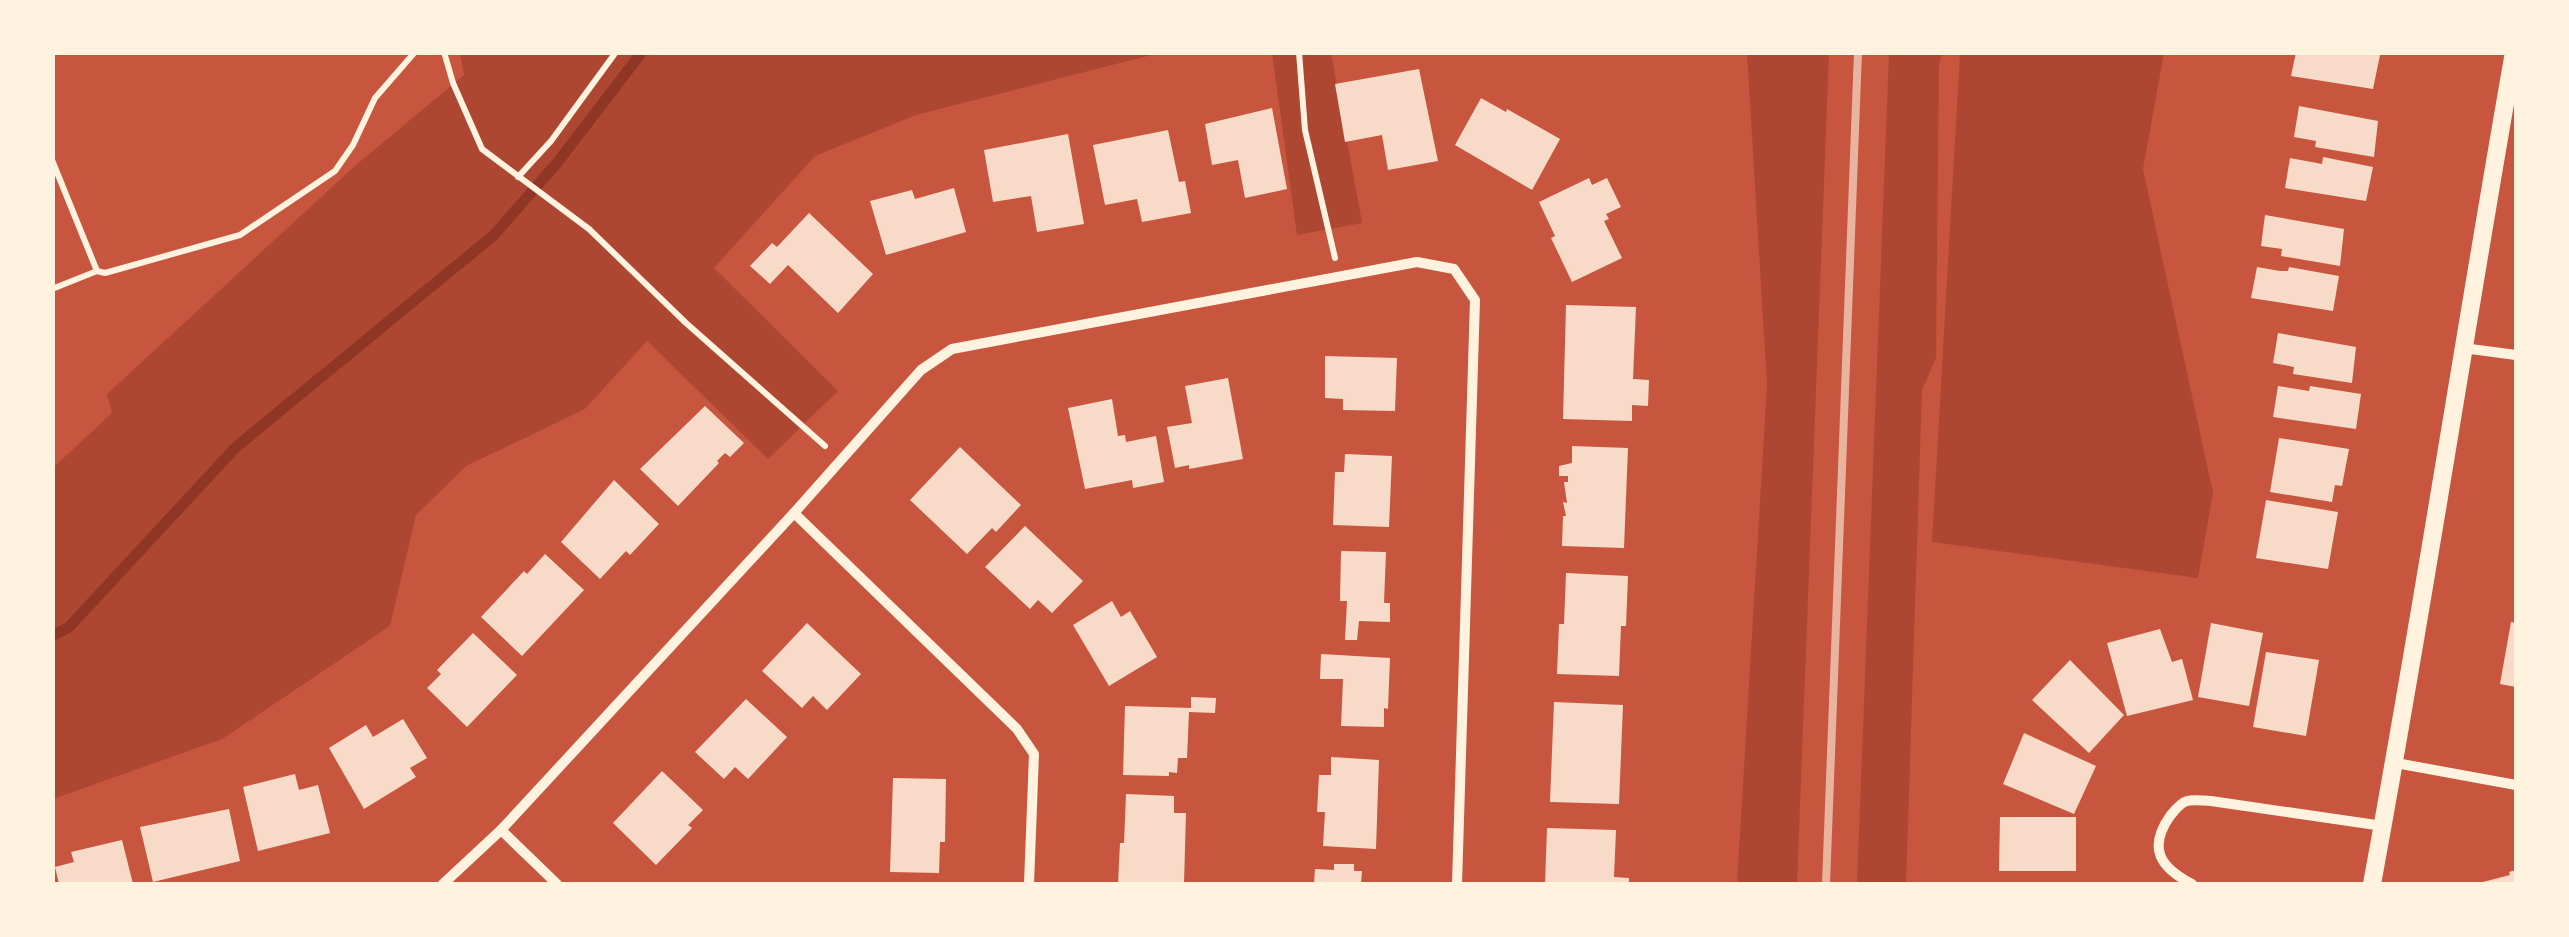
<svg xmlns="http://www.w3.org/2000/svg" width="2569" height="937" viewBox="0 0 2569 937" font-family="Helvetica,sans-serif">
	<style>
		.green { fill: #ae4732 }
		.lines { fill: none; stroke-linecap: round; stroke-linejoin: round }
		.stream { stroke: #8f3625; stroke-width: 11 }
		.building { fill: #f7dbc8 }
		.path { stroke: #fff3e0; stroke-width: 6 }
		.minor { stroke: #fff3e0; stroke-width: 10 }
		.tertiary { stroke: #fff3e0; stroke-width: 18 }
		.rail { stroke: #e9b49f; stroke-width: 8 }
	</style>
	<rect width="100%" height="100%" fill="#c8553d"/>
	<g class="green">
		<polygon points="460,53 1159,53 916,115 815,156 714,268 838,391 768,459 647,341 585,409 466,466 416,515 390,626 222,739 53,799 53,468 112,413 107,394 356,165 464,75"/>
		<polygon points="1272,53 1331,53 1362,223 1297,235"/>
		<polygon points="1747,53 1829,53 1797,884 1737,884 1767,385"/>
		<polygon points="1889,53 1943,53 1939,64 1936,358 1922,390 1906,884 1857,884"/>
		<polygon points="1960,53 2164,53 2143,169 2213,493 2198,578 1932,542"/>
	</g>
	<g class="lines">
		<polyline class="stream" points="52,636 69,627 236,447 494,235 557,163 642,52"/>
	</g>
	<g class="building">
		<polygon points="2296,52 2380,55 2373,89 2291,76"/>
		<polygon points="1419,69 1438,161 1388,170 1382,135 1345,142 1335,84"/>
		<polygon points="1481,98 1506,112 1507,109 1560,139 1532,190 1455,145"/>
		<polygon points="2299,106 2378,121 2374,157 2315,147 2316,141 2294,137"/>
		<polygon points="1272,108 1287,189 1245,198 1238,160 1212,165 1205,124"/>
		<polygon points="1168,130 1179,182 1185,181 1191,213 1142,222 1137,199 1105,205 1093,145"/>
		<polygon points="1068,134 1084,224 1037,232 1031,196 993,202 984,150"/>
		<polygon points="2323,157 2373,167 2366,201 2285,188 2290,158 2322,164"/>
		<polygon points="1589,178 1592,185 1607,178 1621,207 1606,214 1609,219 1604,221 1622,258 1572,282 1551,238 1555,236 1539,202"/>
		<polygon points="954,188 966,232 886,255 870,201 912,190 915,199"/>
		<polygon points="809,213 873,274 838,313 788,265 770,284 750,266 772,243 777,247"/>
		<polygon points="2265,215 2344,229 2340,266 2281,256 2282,249 2261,246"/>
		<polygon points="2257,267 2280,271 2288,271 2289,267 2339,276 2333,311 2251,298"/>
		<polygon points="1566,305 1636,307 1633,379 1649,380 1648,406 1632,405 1632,421 1563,419"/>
		<polygon points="2278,333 2356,347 2352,383 2293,374 2294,367 2273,363"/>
		<polygon points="1325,356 1397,358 1395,411 1343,410 1343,399 1325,398"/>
		<polygon points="1228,378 1243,459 1189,469 1189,465 1175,468 1167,427 1192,423 1185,386"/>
		<polygon points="2278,386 2309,391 2310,386 2361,394 2356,429 2273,417"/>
		<polygon points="1112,399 1118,436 1125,435 1126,442 1156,436 1164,482 1133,488 1132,480 1085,489 1068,408"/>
		<polygon points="705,406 744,443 730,457 725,453 717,461 719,463 678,506 640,469"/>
		<polygon points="2279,438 2349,449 2342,486 2335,485 2332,502 2270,492"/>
		<polygon points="1572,446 1628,448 1624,548 1562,546 1563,516 1566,516 1563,502 1567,503 1564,482 1568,482 1568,476 1559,476 1559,466 1572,463"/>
		<polygon points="960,447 1021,505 996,532 992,528 967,554 910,500"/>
		<polygon points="1345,454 1392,456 1389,527 1333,525 1335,472 1344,472"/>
		<polygon points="614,480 659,524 630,555 626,551 600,579 561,542"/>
		<polygon points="2266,500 2338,512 2328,569 2256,558"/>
		<polygon points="1025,526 1083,581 1052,613 1038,600 1030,609 985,567"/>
		<polygon points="1341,551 1386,552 1384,603 1390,603 1390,622 1359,621 1357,640 1345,640 1347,601 1340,601"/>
		<polygon points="545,554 584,590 522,656 481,617 524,571 527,574"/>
		<polygon points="1566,573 1628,576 1626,626 1621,626 1619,676 1557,674 1559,624 1564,624"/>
		<polygon points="1112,601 1121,617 1130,611 1157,657 1109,686 1073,625"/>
		<polygon points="2511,622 2516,623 2516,687 2500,684"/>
		<polygon points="807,623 861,674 827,710 813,696 802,708 762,671"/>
		<polygon points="2211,623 2263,633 2249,706 2198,697"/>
		<polygon points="2160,629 2172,662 2182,659 2193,700 2127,716 2107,643"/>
		<polygon points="473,633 517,675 467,727 427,688 441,674 437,670"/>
		<polygon points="2266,652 2319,660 2306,736 2253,727"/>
		<polygon points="1321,654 1390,658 1388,709 1384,708 1384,727 1341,726 1343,679 1320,679"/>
		<polygon points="2070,660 2124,715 2089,753 2032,700"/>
		<polygon points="1191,697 1216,698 1215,713 1189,712 1187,758 1178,758 1177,773 1169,772 1169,776 1123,775 1125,706 1191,708"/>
		<polygon points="746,699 787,737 748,779 735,767 724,779 695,752"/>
		<polygon points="1554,702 1623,705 1619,804 1550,802"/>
		<polygon points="403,719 427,758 410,768 416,777 364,809 329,748 366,725 373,737"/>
		<polygon points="2024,733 2096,766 2074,814 2003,784"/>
		<polygon points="1331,757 1379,760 1376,849 1323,846 1325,812 1317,812 1319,775 1331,775"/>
		<polygon points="662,771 703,810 688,825 692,828 656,865 613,823"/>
		<polygon points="295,774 299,790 318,785 330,833 258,851 243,787"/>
		<polygon points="893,778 946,779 945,842 940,842 939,873 890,872"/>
		<polygon points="1126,794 1174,796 1174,813 1186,813 1184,884 1118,884 1120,843 1124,843"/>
		<polygon points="229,809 240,861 153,882 140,827"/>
		<polygon points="2000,817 2076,817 2076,871 1999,871"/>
		<polygon points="1547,828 1616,830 1614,877 1629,878 1629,884 1545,884"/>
		<polygon points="122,840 133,884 59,884 55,867 74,862 71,852"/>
		<polygon points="1334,864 1354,864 1354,871 1362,871 1361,884 1314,884 1315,869 1334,870"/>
		<polygon points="2516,870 2516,884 2475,884 2510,875 2509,872"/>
	</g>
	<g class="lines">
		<g class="path">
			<polyline points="444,52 453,83 482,149 589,229 686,323 825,446"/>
			<polyline points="1299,52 1305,130 1335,258"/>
			<polyline points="52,160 97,271 105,273 240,235 335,171 353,145 375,98 415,52"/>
			<polyline points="518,177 551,141 616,52"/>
			<polyline points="52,289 97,271"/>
		</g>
		<g class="minor">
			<polyline points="2463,348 2516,355"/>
			<polyline points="794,513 1017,729 1034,754 1029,884"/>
			<polyline points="2396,763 2516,785"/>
			<polyline points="501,830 557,884"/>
			<polyline points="443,884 501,830 794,513 921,370 952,349 1417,262 1454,269 1475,300 1457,884"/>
			<path d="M2192,884C2161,868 2147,849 2170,816C2174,811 2180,803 2187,801C2194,799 2204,801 2211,801L2383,826"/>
		</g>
		<path class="tertiary" d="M2372,884C2423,608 2465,330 2514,52"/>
		<polyline class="rail" points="1826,884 1858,52"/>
	</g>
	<rect width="2569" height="937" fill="none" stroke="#fff3e0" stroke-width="110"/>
</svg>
